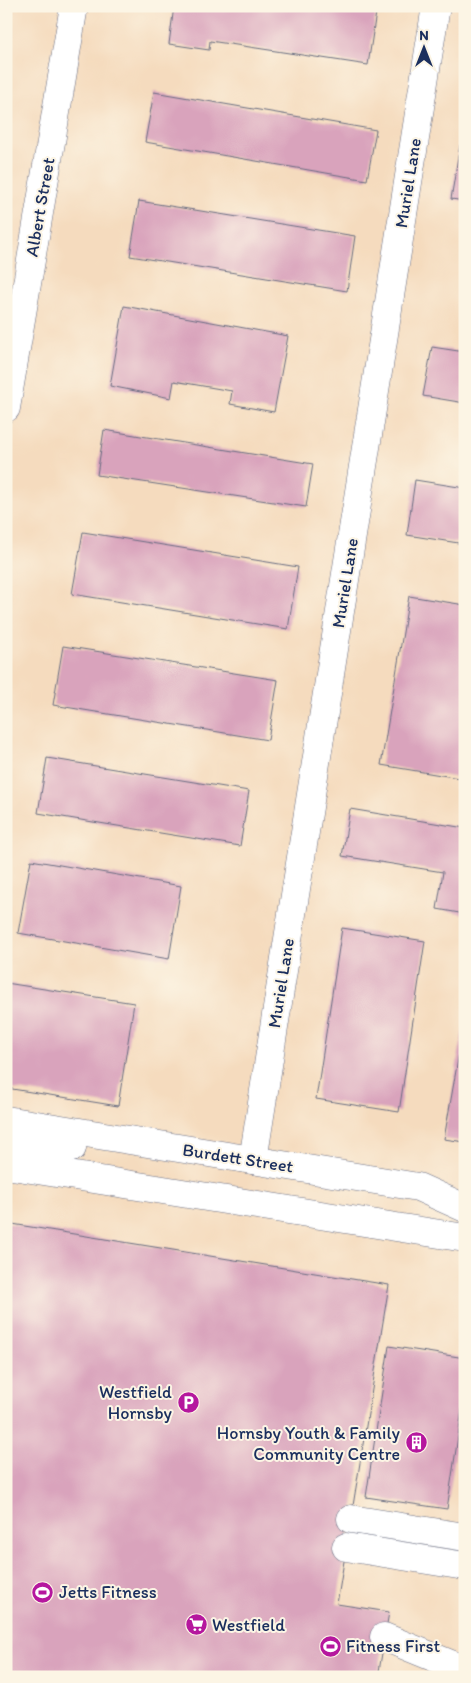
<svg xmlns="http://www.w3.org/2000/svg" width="471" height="1683" viewBox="0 0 471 1683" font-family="Itim,sans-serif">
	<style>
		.building { fill: #d9a3bc }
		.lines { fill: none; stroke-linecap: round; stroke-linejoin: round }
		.minor-casing { stroke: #676b80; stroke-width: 29 }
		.minor { stroke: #fff; stroke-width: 28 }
		.labels { text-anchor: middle; stroke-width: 4; stroke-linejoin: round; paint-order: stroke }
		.street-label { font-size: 18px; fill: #1b2f5e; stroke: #fcf5e5 }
		.poi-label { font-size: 18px; fill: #1b2f5e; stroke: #fcf5e5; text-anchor: start }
	</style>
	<rect width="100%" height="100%" fill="#fcf5e5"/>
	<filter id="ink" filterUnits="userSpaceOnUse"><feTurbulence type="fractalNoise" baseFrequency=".02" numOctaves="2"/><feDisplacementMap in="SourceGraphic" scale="10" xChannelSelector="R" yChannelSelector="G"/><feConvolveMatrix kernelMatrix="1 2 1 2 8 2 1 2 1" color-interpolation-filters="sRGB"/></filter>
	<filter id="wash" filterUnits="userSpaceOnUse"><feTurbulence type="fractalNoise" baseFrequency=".0096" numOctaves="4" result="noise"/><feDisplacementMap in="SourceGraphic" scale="20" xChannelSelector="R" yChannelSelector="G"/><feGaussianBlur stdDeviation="1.12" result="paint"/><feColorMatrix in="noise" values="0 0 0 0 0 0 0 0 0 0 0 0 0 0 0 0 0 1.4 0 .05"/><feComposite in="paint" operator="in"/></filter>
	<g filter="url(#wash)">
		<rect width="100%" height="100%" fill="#f5dbbe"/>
		<g id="blocks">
			<g class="building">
				<polygon points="174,6 377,6 368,65 210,41 209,50 169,44"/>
				<polygon points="154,92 376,130 367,180 145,142"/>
				<polygon points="460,145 465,146 465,201 451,199"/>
				<polygon points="139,201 355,236 347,291 130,256"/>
				<polygon points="124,306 288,336 274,412 230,404 232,391 174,381 171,398 110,386"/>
				<polygon points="432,347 465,352 465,403 423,396"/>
				<polygon points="104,430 313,464 306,507 97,475"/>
				<polygon points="415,480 465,488 465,544 407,535"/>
				<polygon points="83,532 298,567 288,629 72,594"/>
				<polygon points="409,596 465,605 465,779 381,765"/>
				<polygon points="63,646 278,680 268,740 53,705"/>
				<polygon points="47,758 249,791 240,846 38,813"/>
				<polygon points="350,809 465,828 465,914 437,909 443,872 342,856"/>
				<polygon points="31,860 181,886 169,959 18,933"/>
				<polygon points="342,928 425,941 399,1112 316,1099"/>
				<polygon points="6,983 134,1003 118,1106 6,1088"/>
				<polygon points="464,1025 465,1025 465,1142 444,1139"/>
				<polygon points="6,1223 389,1285 337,1604 389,1612 378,1677 6,1677"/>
				<polygon points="389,1346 465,1358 465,1390 447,1509 366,1497"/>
			</g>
		</g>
	</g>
	<g filter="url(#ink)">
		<use href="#blocks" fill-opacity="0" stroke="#676b80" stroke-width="1"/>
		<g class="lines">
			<defs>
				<g id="minor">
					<polyline points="6,408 74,6"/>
					<polyline points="6,1120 418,1187 465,1208"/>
					<polyline points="6,1148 42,1144 72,1148"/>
					<polyline points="253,1160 436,6"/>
					<polyline points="6,1165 465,1238"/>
					<polyline points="351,1519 465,1537"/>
					<polyline points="346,1547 465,1566"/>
					<polyline points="384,1637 465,1670"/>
				</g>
			</defs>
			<use href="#minor" class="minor-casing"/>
			<use href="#minor" class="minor"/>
		</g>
	</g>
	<defs>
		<symbol id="parking-disc" viewBox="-11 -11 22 22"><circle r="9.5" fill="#b5179e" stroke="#fcf5e5"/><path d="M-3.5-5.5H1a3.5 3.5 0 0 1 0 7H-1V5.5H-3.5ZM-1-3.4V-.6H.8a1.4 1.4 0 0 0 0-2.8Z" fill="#fff"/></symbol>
		<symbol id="building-disc" viewBox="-11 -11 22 22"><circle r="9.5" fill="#b5179e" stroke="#fcf5e5"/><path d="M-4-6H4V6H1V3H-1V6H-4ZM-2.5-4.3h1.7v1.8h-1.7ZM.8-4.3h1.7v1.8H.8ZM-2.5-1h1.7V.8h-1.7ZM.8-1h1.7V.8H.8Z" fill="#fff"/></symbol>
		<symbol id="stadium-disc" viewBox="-11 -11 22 22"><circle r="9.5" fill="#b5179e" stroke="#fcf5e5"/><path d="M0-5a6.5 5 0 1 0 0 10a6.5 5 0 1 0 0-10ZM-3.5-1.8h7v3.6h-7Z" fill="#fff"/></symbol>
		<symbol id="supermarket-disc" viewBox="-11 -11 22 22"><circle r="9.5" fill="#b5179e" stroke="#fcf5e5"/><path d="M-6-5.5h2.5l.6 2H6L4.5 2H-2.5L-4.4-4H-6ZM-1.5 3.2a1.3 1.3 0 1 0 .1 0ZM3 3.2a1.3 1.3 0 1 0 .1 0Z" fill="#fff"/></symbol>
	</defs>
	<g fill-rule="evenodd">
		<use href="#parking-disc" x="176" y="1390" width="25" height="25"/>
		<use href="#building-disc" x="404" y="1430" width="25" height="25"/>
		<use href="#stadium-disc" x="30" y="1580" width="25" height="25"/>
		<use href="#supermarket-disc" x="184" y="1612" width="25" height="25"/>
		<use href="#stadium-disc" x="318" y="1634" width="25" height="25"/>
	</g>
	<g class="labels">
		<g class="street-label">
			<text transform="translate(408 183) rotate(-81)" y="6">Muriel Lane</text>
			<text transform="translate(40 207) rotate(-80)" y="6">Albert Street</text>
			<text transform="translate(345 583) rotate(-81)" y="6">Muriel Lane</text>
			<text transform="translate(281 983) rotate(-81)" y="6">Muriel Lane</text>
			<text transform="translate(238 1158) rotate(9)" y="6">Burdett Street</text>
		</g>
		<g class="poi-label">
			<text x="172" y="1398" text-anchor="end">Westfield<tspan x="172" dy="21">Hornsby</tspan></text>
			<text x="400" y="1439" text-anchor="end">Hornsby Youth &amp; Family<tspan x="400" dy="21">Community Centre</tspan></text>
			<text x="59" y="1598">Jetts Fitness</text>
			<text x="212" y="1631">Westfield</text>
			<text x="346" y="1652">Fitness First</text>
		</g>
	</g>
	<rect width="471" height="1683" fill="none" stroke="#fcf5e5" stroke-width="25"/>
	<g transform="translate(424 48)" stroke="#fcf5e5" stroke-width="4" paint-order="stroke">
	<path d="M0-4L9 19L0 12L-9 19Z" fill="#1b2f5e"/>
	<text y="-8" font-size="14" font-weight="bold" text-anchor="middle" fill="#1b2f5e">N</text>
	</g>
</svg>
